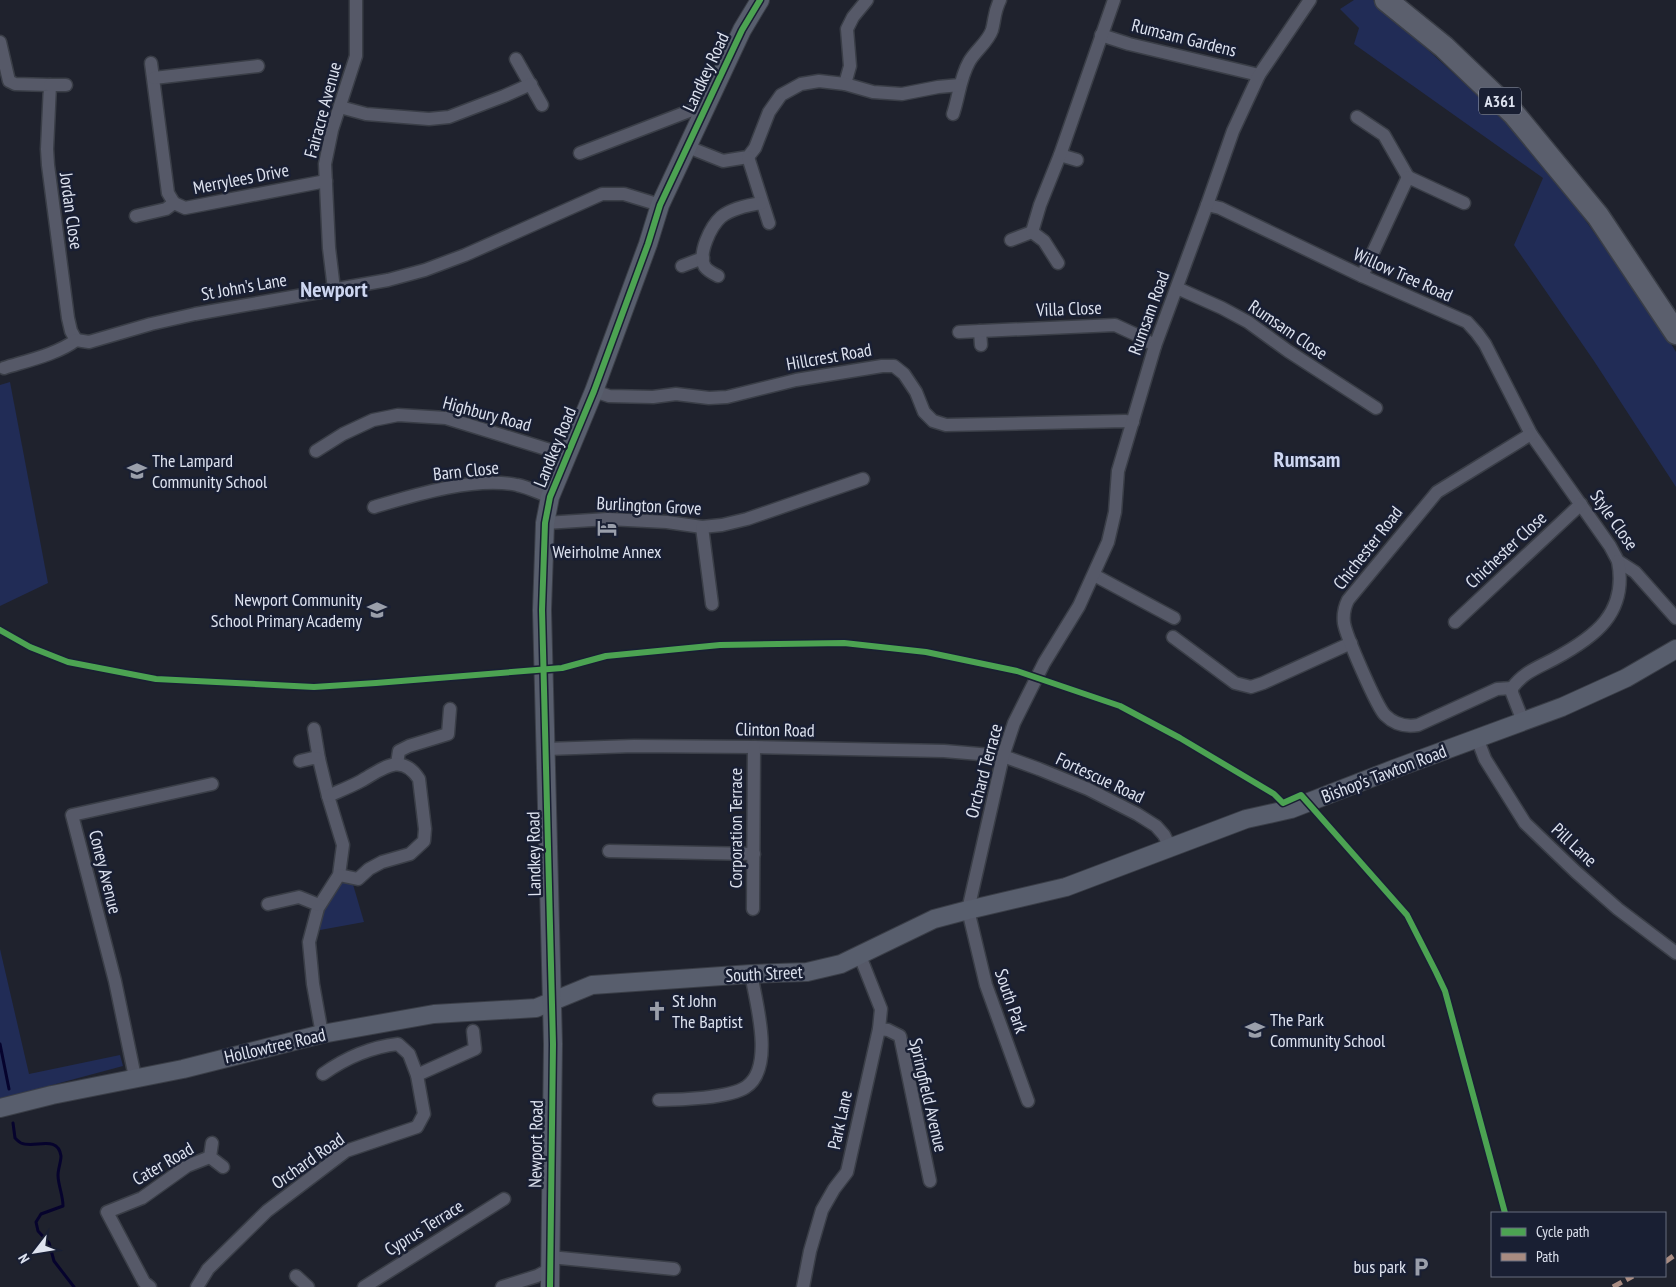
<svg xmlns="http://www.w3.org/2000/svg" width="1676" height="1287" viewBox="0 0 1676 1287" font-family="'PT Sans Narrow',sans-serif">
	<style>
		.green { fill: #212c56 }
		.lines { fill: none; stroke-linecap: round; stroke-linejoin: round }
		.stream { stroke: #06032d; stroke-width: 3 }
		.street-casing { stroke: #3a3e47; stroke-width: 15 }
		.secondary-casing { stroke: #3a3e47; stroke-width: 20 }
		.highway-casing { stroke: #3a3e47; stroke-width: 25 }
		.street { stroke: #565968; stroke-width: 12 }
		.secondary { stroke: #585e6d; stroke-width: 18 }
		.highway { stroke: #5b5f6d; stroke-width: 22 }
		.quiet { stroke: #a88b81; stroke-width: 5; stroke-dasharray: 10 5; stroke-linecap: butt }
		.cycleway-casing { stroke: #191f33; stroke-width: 9 }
		.cycleway { stroke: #4ca352; stroke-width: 6 }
		.labels { text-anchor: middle; stroke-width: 5; stroke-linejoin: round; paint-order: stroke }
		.shield { fill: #191f33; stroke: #a2a8b7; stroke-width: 1 }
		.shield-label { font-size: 16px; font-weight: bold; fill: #dde2ef }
		.street-label { font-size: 18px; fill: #dde2ef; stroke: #191f33 }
		.poi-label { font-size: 18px; fill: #dde2ef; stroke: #191f33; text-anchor: start }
		.district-label { font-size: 22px; font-weight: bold; fill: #cdd6f1; stroke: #191f33 }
	</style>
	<rect width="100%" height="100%" fill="#1f222d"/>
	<g class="green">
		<polygon points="1354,0 1373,0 1507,122 1567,194 1665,334 1676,352 1676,487 1594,361 1514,245 1543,178 1354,44 1359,28 1340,9"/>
		<polygon points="10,382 48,583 0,606 0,385"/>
		<polygon points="352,881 364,922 320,930 321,915 341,882"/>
		<polygon points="0,949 29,1074 120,1055 123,1066 0,1099"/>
	</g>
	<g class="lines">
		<g class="stream">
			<polyline points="0,1044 9,1089"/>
			<path d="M13,1123L15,1138C17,1140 19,1142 21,1143C34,1149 58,1134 61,1156C61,1162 58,1169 58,1175C58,1185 63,1195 63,1206L41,1214L36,1222L38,1231L49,1243L54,1261L74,1287"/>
		</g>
		<defs>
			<g id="street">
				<polyline points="1101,35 1129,44 1259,75"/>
				<polyline points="0,42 9,81 15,84 50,85 47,149 48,165 68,318 71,331 76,340"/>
				<polyline points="516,59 542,105"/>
				<polyline points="151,63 168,193 174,203"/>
				<polyline points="154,78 258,66"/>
				<polyline points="845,84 850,66 847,29 853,17 867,0"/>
				<polyline points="50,85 66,85"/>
				<polyline points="340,107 366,114 429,119 449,117 504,96 531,84"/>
				<path d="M953,114C959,96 960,78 969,62C975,51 988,42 992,30C995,19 994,12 1000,0"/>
				<polyline points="1357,117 1384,135 1408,177"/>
				<polyline points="688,147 723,161 748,157 755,148 769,112 781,95 801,84 819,81 845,84 873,92 902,94 938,87 960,85"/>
				<polyline points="580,153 692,110 704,113"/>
				<polyline points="1060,155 1077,160"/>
				<polyline points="748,157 769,223"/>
				<polyline points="1207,205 1220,208 1362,276 1467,322 1477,333 1485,344 1531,434 1610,546 1618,561 1635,572 1676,618"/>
				<polyline points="136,216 166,209 174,203 185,208 326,181"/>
				<polyline points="1011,240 1032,232"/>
				<polyline points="1058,263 1044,241 1032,232 1040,205 1060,155 1114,0"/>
				<polyline points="682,266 703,258"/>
				<path d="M718,276C714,274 708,271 705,267C697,254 711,226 721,217C732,208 748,205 762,203"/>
				<polyline points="1362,276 1408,177 1464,203"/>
				<polyline points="1177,288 1222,308 1248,322 1288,351 1376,408"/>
				<polyline points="334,289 329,248 325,164 332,130 356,56 356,0"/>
				<polyline points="980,331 981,345"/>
				<polyline points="959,332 1115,325 1141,337 1155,346"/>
				<path d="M4,368C26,361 58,354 76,340L89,342L151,324L195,314L388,280L425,270L465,255L602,194H624L660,205"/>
				<polyline points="594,391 609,396 653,397 676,394 709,398 727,397 796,380 882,366 894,366 904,374 916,392 924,412 933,421 946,425 1125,421 1133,422"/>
				<polyline points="316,451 343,434 373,420 398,415 446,418 566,455"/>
				<path d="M374,507C414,495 476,476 517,485C528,487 539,493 550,497"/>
				<polyline points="545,523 608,519 667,522 702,527 722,525 747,519 863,479"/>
				<polyline points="702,527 712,604"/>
				<polyline points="1094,575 1174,618"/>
				<polyline points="1455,622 1581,504"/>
				<polyline points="1173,637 1235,683 1251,687 1263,683 1351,643"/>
				<path d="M1512,688L1497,689L1418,725C1406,727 1394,724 1385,715C1377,707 1346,636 1344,623C1343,615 1344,608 1348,600L1437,492L1531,434"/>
				<path d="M1523,721L1512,693V688C1524,672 1537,668 1554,659C1595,637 1628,613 1618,561"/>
				<polyline points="314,729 319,759"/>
				<polyline points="1477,738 1485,759 1525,823 1576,872 1618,909 1676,953"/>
				<polyline points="546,749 634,746 754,747 944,751 1003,756 1039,769 1088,789 1137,814 1156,826 1164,835 1170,847"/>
				<polyline points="300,761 313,758 319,759 328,796 343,845 339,875 318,908 309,942 313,984 322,1034"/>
				<polyline points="397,764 399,751 409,746 448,734 450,709"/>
				<path d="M328,796C339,791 350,787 361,781C381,770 401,751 419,779L425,829L424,841L410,854L382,862L369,869L358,879L339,875"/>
				<polyline points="609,851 754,854"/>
				<polyline points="268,904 299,897 319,905"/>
				<polyline points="753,909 754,747"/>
				<polyline points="879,1029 888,1030 900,1036 930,1181"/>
				<polyline points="417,1075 475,1049 473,1031"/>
				<polyline points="135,1077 115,981 72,815 212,784"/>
				<path d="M659,1100C680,1100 730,1098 746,1087C775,1068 756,1002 751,974"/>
				<polyline points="1028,1101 986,985 968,910 1003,756 1014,723 1044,663 1079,606 1108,542 1115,512 1118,471 1155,346 1207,205 1233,131 1259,75 1310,0"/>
				<polyline points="212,1143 210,1157 223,1167"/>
				<polyline points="550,1257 674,1269"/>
				<polyline points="296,1276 308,1287"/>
				<polyline points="150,1287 144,1282 107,1212 142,1198 187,1166 210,1157"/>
				<path d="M197,1287L208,1269L267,1211L346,1151L417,1127L424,1114L417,1075L409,1054L398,1044C371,1047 344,1059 323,1074"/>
				<polyline points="364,1287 504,1199"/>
				<polyline points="502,1287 537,1276 550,1269"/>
				<polyline points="803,1287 810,1251 822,1210 834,1189 847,1172 879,1029 881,1009 860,956"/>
			</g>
			<g id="secondary">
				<polyline points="0,1108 52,1095 183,1069 322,1034 434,1014 536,1008 592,985 751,974 807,972 841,964 934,919 968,910 1066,887 1246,819 1291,809 1394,769 1562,707 1626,678 1676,649"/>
				<polyline points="550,1287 553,1044 542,610 545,523 550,497 594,391 648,244 660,205 742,30 760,0"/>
			</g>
			<polyline id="highway" points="1386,0 1444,47 1514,114 1598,216 1676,333"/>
		</defs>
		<use href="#street" class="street-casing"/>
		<use href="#secondary" class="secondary-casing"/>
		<use href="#highway" class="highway-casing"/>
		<use href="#street" class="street"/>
		<use href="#secondary" class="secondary"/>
		<use href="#highway" class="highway"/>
		<g class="quiet">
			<polyline points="1665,1262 1676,1254"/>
			<polyline points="1613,1287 1633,1276"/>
		</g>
		<defs>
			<g id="cycleway">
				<polyline points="0,630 30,647 68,662 156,679 314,687 376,683 562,668 606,656 720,645 844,643 926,652 1017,671 1120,706 1180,738 1274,794 1283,803 1301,795 1407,915 1436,972 1445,991 1505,1213"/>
				<polyline points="550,1287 553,1044 542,610 545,523 550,497 594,391 648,244 660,205 742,30 760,0"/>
			</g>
		</defs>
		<use href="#cycleway" class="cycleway-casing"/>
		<use href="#cycleway" class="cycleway"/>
	</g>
	<defs>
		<symbol id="school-bare" viewBox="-9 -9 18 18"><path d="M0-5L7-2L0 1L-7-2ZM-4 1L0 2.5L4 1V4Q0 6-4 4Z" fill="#9a9fab" stroke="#191f33" stroke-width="2.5" paint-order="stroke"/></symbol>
		<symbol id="hotel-bare" viewBox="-9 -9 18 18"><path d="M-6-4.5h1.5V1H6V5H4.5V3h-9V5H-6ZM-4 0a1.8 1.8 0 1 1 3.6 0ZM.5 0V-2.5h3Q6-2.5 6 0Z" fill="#9a9fab" stroke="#191f33" stroke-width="2.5" paint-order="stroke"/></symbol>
		<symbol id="church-bare" viewBox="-9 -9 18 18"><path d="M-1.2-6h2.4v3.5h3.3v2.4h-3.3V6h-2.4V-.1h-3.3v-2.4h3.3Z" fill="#9a9fab" stroke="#191f33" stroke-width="2.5" paint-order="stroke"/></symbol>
		<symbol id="parking-bare" viewBox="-9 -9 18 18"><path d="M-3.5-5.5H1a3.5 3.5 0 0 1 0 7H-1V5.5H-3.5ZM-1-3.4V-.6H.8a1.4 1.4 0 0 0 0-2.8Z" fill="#9a9fab" stroke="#191f33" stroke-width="2.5" paint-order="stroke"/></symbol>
	</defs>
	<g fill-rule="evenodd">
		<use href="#school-bare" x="123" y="457" width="28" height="28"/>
		<use href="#hotel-bare" x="593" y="514" width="28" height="28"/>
		<use href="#school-bare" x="363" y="596" width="28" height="28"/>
		<use href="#church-bare" x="643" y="997" width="28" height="28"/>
		<use href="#school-bare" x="1241" y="1016" width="28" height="28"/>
		<use href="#parking-bare" x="1407" y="1253" width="28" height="28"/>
	</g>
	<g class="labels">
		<rect class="shield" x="1479" y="87.5" width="42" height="27" rx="4"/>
		<g class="shield-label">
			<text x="1500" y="107">A361</text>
		</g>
		<g class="street-label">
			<text transform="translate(1184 38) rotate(14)" y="6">Rumsam Gardens</text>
			<text transform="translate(706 72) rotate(-65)" y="6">Landkey Road</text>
			<text transform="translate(323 110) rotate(-75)" y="6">Fairacre Avenue</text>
			<text transform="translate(241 179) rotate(-11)" y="6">Merrylees Drive</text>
			<text transform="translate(71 211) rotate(82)" y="6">Jordan Close</text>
			<text transform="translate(1403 275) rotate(24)" y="6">Willow Tree Road</text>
			<text transform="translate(244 287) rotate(-10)" y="6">St John's Lane</text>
			<text transform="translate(1069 309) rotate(-2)" y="6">Villa Close</text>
			<text transform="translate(1149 313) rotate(-70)" y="6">Rumsam Road</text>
			<text transform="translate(1288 330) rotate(34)" y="6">Rumsam Close</text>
			<text transform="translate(829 357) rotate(-10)" y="6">Hillcrest Road</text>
			<text transform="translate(487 414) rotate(15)" y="6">Highbury Road</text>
			<text transform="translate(555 447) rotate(-68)" y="6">Landkey Road</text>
			<text transform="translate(466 471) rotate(-6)" y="6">Barn Close</text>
			<text transform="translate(649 506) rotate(3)" y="6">Burlington Grove</text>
			<text transform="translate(1614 520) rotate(55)" y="6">Style Close</text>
			<text transform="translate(1368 548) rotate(-52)" y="6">Chichester Road</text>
			<text transform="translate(1506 550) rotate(-43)" y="6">Chichester Close</text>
			<text transform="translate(775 730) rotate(1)" y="6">Clinton Road</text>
			<text transform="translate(984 771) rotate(-75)" y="6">Orchard Terrace</text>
			<text transform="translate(1384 774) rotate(-21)" y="6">Bishop's Tawton Road</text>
			<text transform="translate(1100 778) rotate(25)" y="6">Fortescue Road</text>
			<text transform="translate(736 828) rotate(-90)" y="6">Corporation Terrace</text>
			<text transform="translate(1574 845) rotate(43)" y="6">Pill Lane</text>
			<text transform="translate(534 854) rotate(-91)" y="6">Landkey Road</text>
			<text transform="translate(105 872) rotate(76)" y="6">Coney Avenue</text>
			<text transform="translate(764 974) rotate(-3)" y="6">South Street</text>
			<text transform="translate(1011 1001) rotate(71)" y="6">South Park</text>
			<text transform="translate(275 1046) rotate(-13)" y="6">Hollowtree Road</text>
			<text transform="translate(928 1095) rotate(77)" y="6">Springfield Avenue</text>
			<text transform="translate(840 1120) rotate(-78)" y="6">Park Lane</text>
			<text transform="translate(536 1144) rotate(-89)" y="6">Newport Road</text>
			<text transform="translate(308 1161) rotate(-35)" y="6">Orchard Road</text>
			<text transform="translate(163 1164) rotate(-30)" y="6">Cater Road</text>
			<text transform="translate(424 1228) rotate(-32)" y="6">Cyprus Terrace</text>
		</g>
		<g class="poi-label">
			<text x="152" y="467">The Lampard<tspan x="152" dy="21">Community School</tspan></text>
			<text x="607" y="558" text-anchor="middle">Weirholme Annex</text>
			<text x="362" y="606" text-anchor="end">Newport Community<tspan x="362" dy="21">School Primary Academy</tspan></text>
			<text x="672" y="1007">St John<tspan x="672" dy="21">The Baptist</tspan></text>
			<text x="1270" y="1026">The Park<tspan x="1270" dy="21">Community School</tspan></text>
			<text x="1406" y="1273" text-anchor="end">bus park</text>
		</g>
		<g class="district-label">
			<text x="334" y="297">Newport</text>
			<text x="1307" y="467">Rumsam</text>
		</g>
	</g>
	<rect x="1491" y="1212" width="175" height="65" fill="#191f33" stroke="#676d7e"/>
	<rect x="1501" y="1228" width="25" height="8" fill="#4ca352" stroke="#676d7e"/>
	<text x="1536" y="1237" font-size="15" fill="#dde2ef">Cycle path</text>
	<rect x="1501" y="1253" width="25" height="8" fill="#a88b81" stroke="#676d7e"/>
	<text x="1536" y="1262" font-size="15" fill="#dde2ef">Path</text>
	<g transform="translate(35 1252) rotate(239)" stroke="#191f33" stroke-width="4" paint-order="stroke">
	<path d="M0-4L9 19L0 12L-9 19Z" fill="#dde2ef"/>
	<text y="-8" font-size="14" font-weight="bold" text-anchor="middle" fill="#dde2ef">N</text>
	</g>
</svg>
